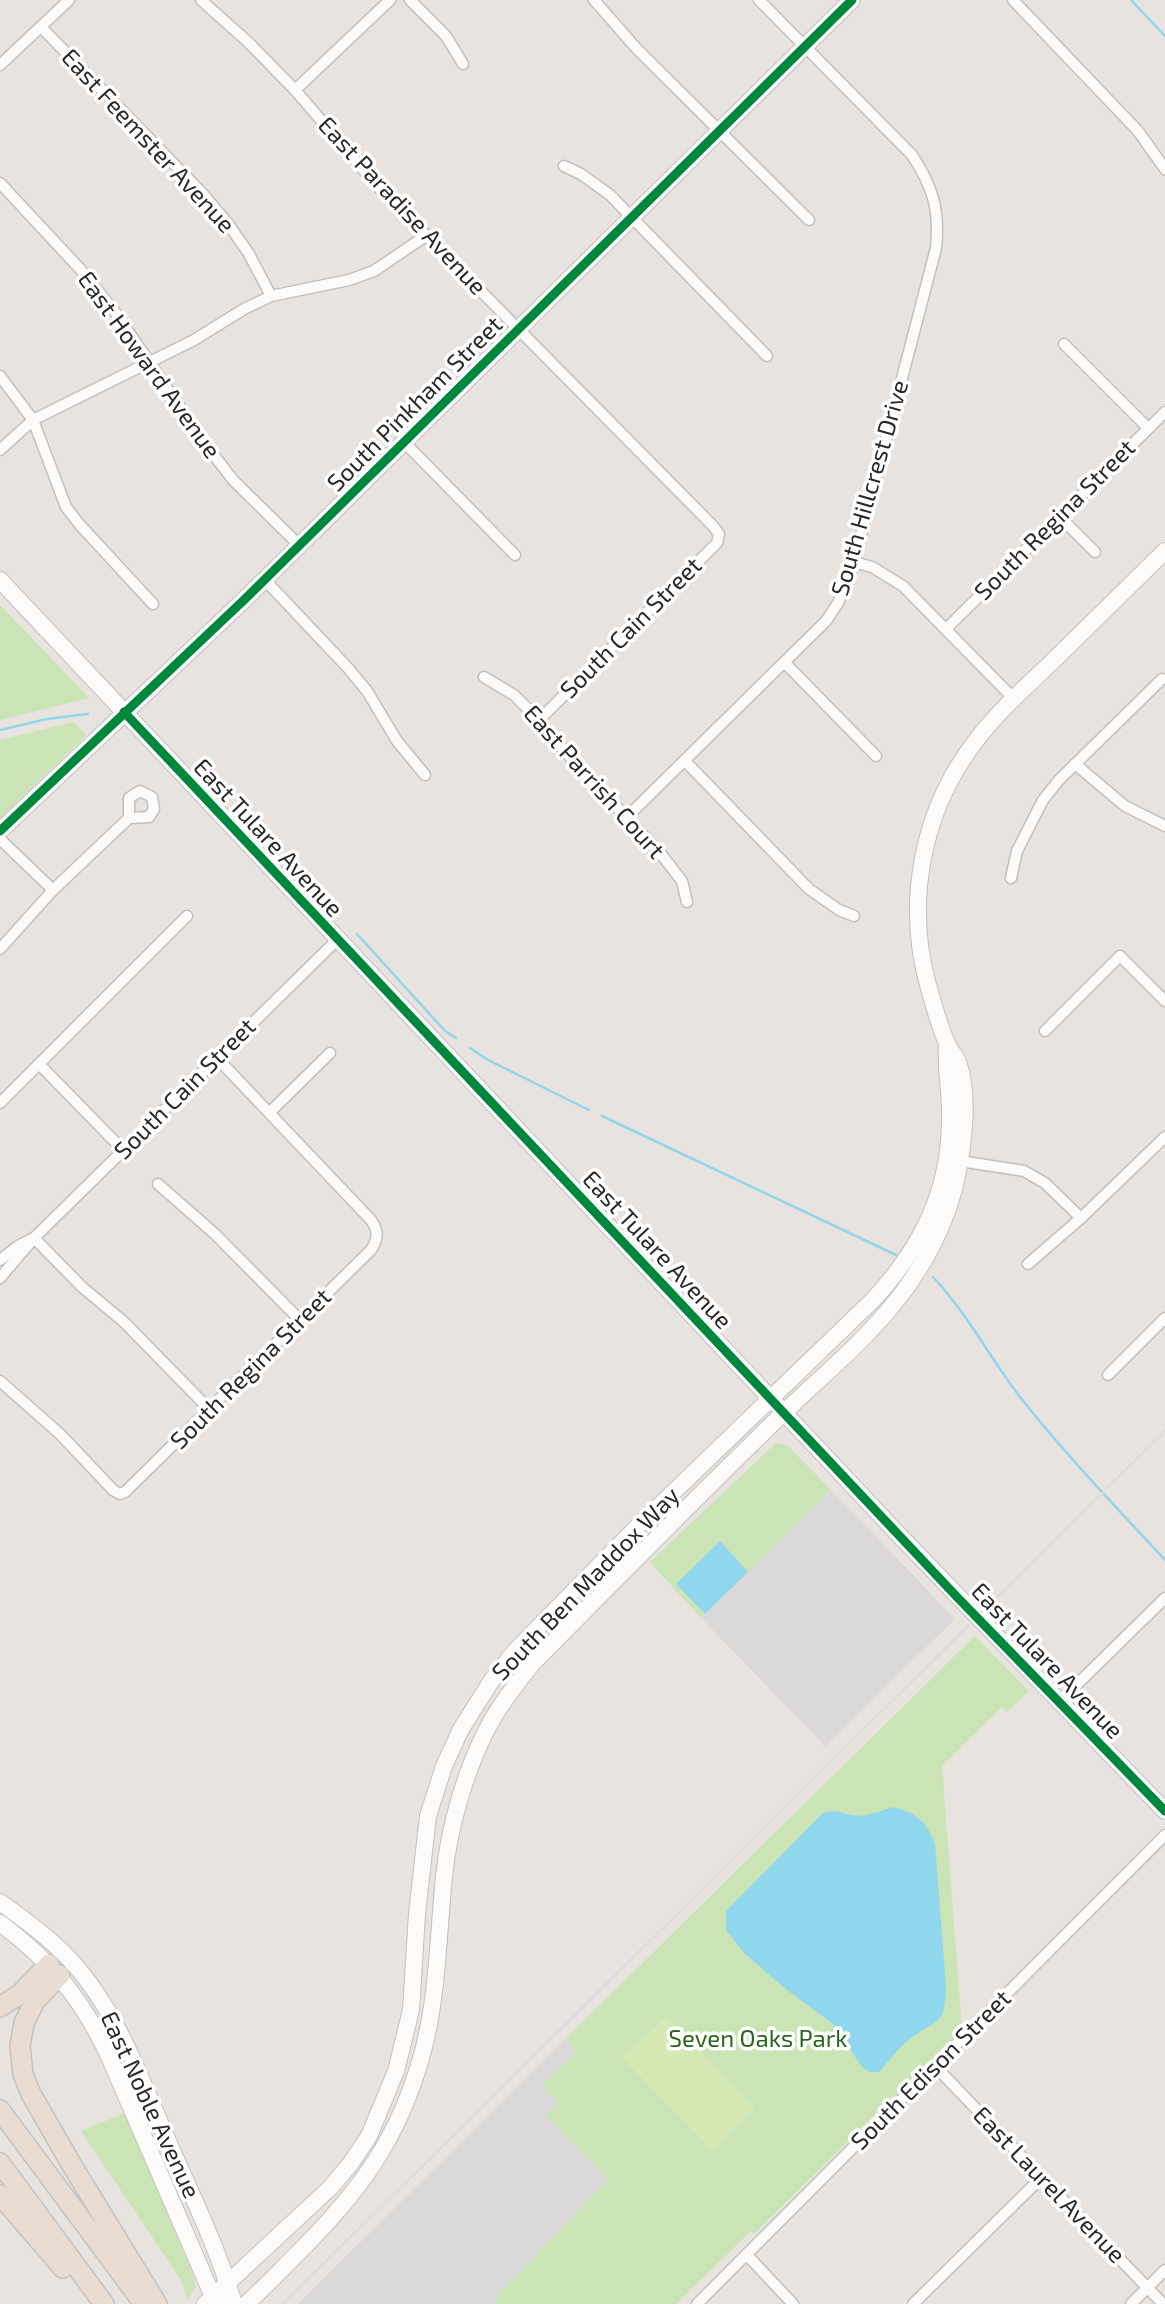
<svg xmlns="http://www.w3.org/2000/svg" width="1165" height="2304" viewBox="0 0 1165 2304" font-family="'Exo 2',sans-serif">
	<style>
		.industrial { fill: #dbd8da }
		.green { fill: #cae4b6 }
		.pitch { fill: #d6e8b3 }
		.water { fill: #90d6ec }
		.lines { fill: none; stroke-linecap: round; stroke-linejoin: round }
		.stream { stroke: #90d6ec; stroke-width: 2.5 }
		.street-casing { stroke: #c1c0c0; stroke-width: 13 }
		.secondary-casing { stroke: #c1c0c0; stroke-width: 18 }
		.highway-casing { stroke: #c4c2c0; stroke-width: 22 }
		.street { stroke: #fcfbfa; stroke-width: 10 }
		.secondary { stroke: #fcfbfa; stroke-width: 16 }
		.highway { stroke: #e9dcd2; stroke-width: 19 }
		.rail { stroke: #dddcde; stroke-width: 2.5 }
		.cycleway-casing { stroke: #fff; stroke-width: 13 }
		.cycleway { stroke: #00873e; stroke-width: 9 }
		.labels { text-anchor: middle; stroke-width: 7; stroke-linejoin: round; paint-order: stroke }
		.street-label { font-size: 24px; fill: #292929; stroke: #fff }
		.park-label { font-size: 24px; fill: #2a6818; stroke: #fff }
	</style>
	<rect width="100%" height="100%" fill="#e8e3de"/>
	<g class="industrial">
		<polygon points="831,1490 955,1619 825,1746 701,1618"/>
		<polygon points="565,2039 751,2230 676,2304 298,2304"/>
	</g>
	<g class="green">
		<polygon points="0,605 89,698 0,720"/>
		<polygon points="74,722 86,735 0,818 0,740"/>
		<polygon points="776,1443 787,1445 831,1490 748,1572 720,1541 677,1583 705,1614 701,1618 650,1562"/>
		<polygon points="975,1636 1029,1691 1007,1712 1002,1707 942,1766 962,2029 754,2234 751,2231 676,2304 498,2304 496,2297 608,2179 546,2116 558,2103 542,2085 577,2051 565,2039"/>
		<polygon points="125,2113 195,2280 196,2287 188,2299 181,2280 81,2131"/>
	</g>
	<polygon class="pitch" points="666,2016 755,2108 712,2151 622,2058"/>
	<g class="water">
		<polygon points="720,1541 748,1572 705,1614 676,1584"/>
		<path d="M893,1807C917,1814 926,1820 935,1844L946,1985C944,2024 943,2016 914,2036C900,2045 890,2060 879,2072H870L862,2067L833,2024L787,1990L744,1953L726,1930V1911L823,1813C838,1809 838,1813 852,1815C865,1818 880,1811 893,1807Z"/>
	</g>
	<g class="lines">
		<g class="stream">
			<polyline points="1131,0 1165,36"/>
			<polyline points="0,730 47,719 88,714"/>
			<polyline points="357,934 445,1031 456,1038"/>
			<polyline points="470,1048 488,1060 589,1110"/>
			<polyline points="602,1116 896,1255"/>
			<path d="M933,1277C967,1313 990,1358 1020,1397C1065,1454 1116,1507 1165,1560"/>
		</g>
		<defs>
			<g id="street">
				<polyline points="201,0 248,42 295,90 380,189 713,526 719,534 717,543 539,720"/>
				<polyline points="410,0 446,36 463,64"/>
				<polyline points="594,0 637,49 809,220"/>
				<polyline points="1013,0 1138,131 1165,169"/>
				<polyline points="41,27 203,194 229,225 249,254 271,296"/>
				<polyline points="0,65 69,0"/>
				<polyline points="295,90 390,0"/>
				<polyline points="564,166 581,174 610,195 767,356"/>
				<polyline points="0,183 80,269 115,312 203,441 233,480 299,545"/>
				<polyline points="1064,344 1148,428"/>
				<polyline points="0,376 33,420 66,507 80,525 153,604"/>
				<polyline points="404,442 515,555"/>
				<polyline points="0,450 33,420 194,340 244,309 271,296 349,280 374,271 427,235"/>
				<polyline points="1060,517 1095,552"/>
				<polyline points="854,562 872,567 903,586 1014,699"/>
				<polyline points="264,579 348,668 367,691 397,741 425,775"/>
				<polyline points="946,629 1165,412"/>
				<polyline points="785,663 876,756"/>
				<polyline points="484,677 514,695 539,720 571,758 661,854 682,881 687,902"/>
				<polyline points="685,761 809,889 839,910 854,916"/>
				<polyline points="1075,764 1125,806 1165,826"/>
				<polygon points="140,791 152,797 154,809 149,817 129,818 129,798"/>
				<path d="M627,817L826,621L838,603L854,562L936,248C940,210 933,187 912,155L759,0"/>
				<polyline points="0,839 53,890"/>
				<polyline points="1011,878 1017,851 1043,800 1059,780 1162,679"/>
				<polyline points="0,949 53,890 129,818"/>
				<polyline points="1045,1031 1120,956 1165,1001"/>
				<polyline points="39,1064 123,1150"/>
				<polyline points="0,1103 187,916"/>
				<polyline points="270,1112 330,1053"/>
				<polyline points="960,1161 1024,1171 1045,1183 1081,1218"/>
				<polyline points="158,1184 215,1234 300,1320"/>
				<polyline points="34,1238 82,1287 124,1322 210,1410"/>
				<polyline points="0,1260 18,1246 32,1239"/>
				<polyline points="1028,1264 1081,1218 1165,1137"/>
				<polyline points="0,1278 34,1238 337,940"/>
				<polyline points="1108,1375 1165,1318"/>
				<path d="M0,1381L60,1434L113,1490L120,1494L125,1492L371,1250C378,1239 379,1231 371,1220L217,1058"/>
				<polyline points="1059,1702 1165,1598"/>
				<polyline points="935,2066 1163,2304"/>
				<polyline points="747,2255 793,2304"/>
				<polyline points="697,2304 1165,1835"/>
				<polyline points="913,2304 1042,2177"/>
				<polyline points="1131,2304 1165,2270"/>
			</g>
			<g id="secondary">
				<polyline points="0,580 900,1536 1165,1811"/>
				<polyline points="0,831 245,599 852,0"/>
				<path d="M0,1902C29,1923 58,1944 80,1971C121,2021 142,2083 168,2141C191,2194 218,2248 234,2304"/>
				<path d="M0,1923C49,1960 80,1996 107,2052L204,2276L213,2297L221,2303"/>
				<path d="M205,2304L330,2188L351,2163L369,2136L396,2071L411,2010L417,1914L428,1816L444,1766L461,1729L492,1680L515,1651L633,1531L873,1300C922,1247 950,1191 950,1118C951,1093 945,1069 947,1043"/>
				<path d="M246,2304C262,2290 277,2274 292,2259C357,2195 399,2141 423,2051C438,1994 438,1935 444,1877C449,1826 467,1764 492,1720C503,1700 518,1682 532,1664C610,1585 688,1506 767,1429C835,1361 908,1312 944,1219C960,1180 973,1103 958,1062C956,1056 950,1051 948,1045C939,1027 934,1005 928,985C905,902 922,811 975,742C998,711 1028,685 1056,658C1093,622 1129,586 1165,551"/>
			</g>
			<g id="highway">
				<polyline points="60,1975 35,2001 24,2023 20,2046 23,2074 31,2094 73,2167 157,2304"/>
				<polyline points="0,2007 20,1994 49,1964"/>
				<polyline points="0,2110 141,2300"/>
				<polyline points="0,2163 104,2304"/>
				<polyline points="0,2195 63,2268"/>
			</g>
		</defs>
		<use href="#street" class="street-casing"/>
		<use href="#secondary" class="secondary-casing"/>
		<use href="#highway" class="highway-casing"/>
		<use href="#street" class="street"/>
		<use href="#secondary" class="secondary"/>
		<use href="#highway" class="highway"/>
		<polyline class="rail" points="283,2304 1165,1431"/>
		<defs>
			<g id="cycleway">
				<polyline points="124,712 957,1597 1165,1811"/>
				<polyline points="0,831 245,599 852,0"/>
			</g>
		</defs>
		<use href="#cycleway" class="cycleway-casing"/>
		<use href="#cycleway" class="cycleway"/>
	</g>
	<g class="labels">
		<g class="street-label">
			<text transform="translate(148 141) rotate(47)" y="8">East Feemster Avenue</text>
			<text transform="translate(402 206) rotate(47)" y="8">East Paradise Avenue</text>
			<text transform="translate(149 365) rotate(54)" y="8">East Howard Avenue</text>
			<text transform="translate(415 404) rotate(-45)" y="8">South Pinkham Street</text>
			<text transform="translate(870 488) rotate(-74)" y="8">South Hillcrest Drive</text>
			<text transform="translate(1055 520) rotate(-45)" y="8">South Regina Street</text>
			<text transform="translate(631 628) rotate(-45)" y="8">South Cain Street</text>
			<text transform="translate(594 782) rotate(48)" y="8">East Parrish Court</text>
			<text transform="translate(268 838) rotate(47)" y="8">East Tulare Avenue</text>
			<text transform="translate(185 1089) rotate(-45)" y="8">South Cain Street</text>
			<text transform="translate(657 1250) rotate(47)" y="8">East Tulare Avenue</text>
			<text transform="translate(251 1369) rotate(-45)" y="8">South Regina Street</text>
			<text transform="translate(586 1584) rotate(-46)" y="8">South Ben Maddox Way</text>
			<text transform="translate(1047 1661) rotate(46)" y="8">East Tulare Avenue</text>
			<text transform="translate(931 2070) rotate(-45)" y="8">South Edison Street</text>
			<text transform="translate(150 2105) rotate(65)" y="8">East Noble Avenue</text>
			<text transform="translate(1049 2185) rotate(46)" y="8">East Laurel Avenue</text>
		</g>
		<g class="park-label">
			<text x="758" y="2047">Seven Oaks Park</text>
		</g>
	</g>
</svg>
